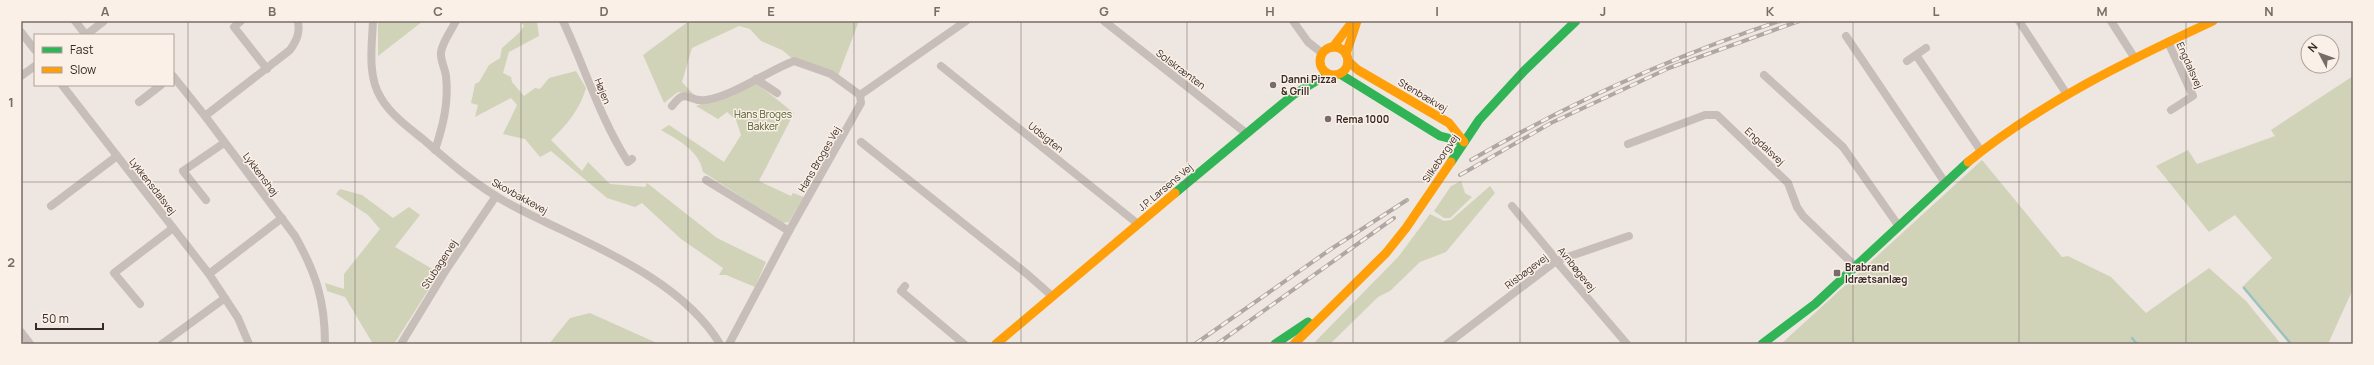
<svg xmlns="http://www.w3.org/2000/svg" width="2374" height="365" viewBox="0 0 2374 365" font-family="Manrope,sans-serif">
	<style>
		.green { fill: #d1d3b9 }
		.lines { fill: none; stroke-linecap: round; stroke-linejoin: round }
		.stream { stroke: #9bc2be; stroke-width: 2.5 }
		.street { stroke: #c7beb9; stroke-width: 8 }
		.fast { stroke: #30b455; stroke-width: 9 }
		.slow { stroke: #ff9f0a; stroke-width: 9 }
		.rail-casing { stroke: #aea7a4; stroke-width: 4 }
		.rail { stroke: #fbf0e7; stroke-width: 2.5; stroke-dasharray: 8; stroke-linecap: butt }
		.grid { fill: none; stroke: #786c68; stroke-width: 1; stroke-opacity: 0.55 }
		.poi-dot { fill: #786c68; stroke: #fbf0e7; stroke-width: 1.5 }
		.labels { text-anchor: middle; stroke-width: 3; stroke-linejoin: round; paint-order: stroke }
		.street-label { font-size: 10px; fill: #382b27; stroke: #fbf0e7 }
		.poi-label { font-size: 10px; font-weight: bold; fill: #382b27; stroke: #fbf0e7; text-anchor: start }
		.park-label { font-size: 10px; fill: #4c5929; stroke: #fbf0e7 }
		.neatline { fill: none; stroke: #786c68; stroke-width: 1.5 }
		.grid-label { font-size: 13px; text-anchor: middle; font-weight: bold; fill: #786c68 }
	</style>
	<rect width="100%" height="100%" fill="#eee6e0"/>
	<g class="green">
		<polygon points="378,21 423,21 378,56"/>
		<path d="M520,21L537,22L539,36L509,52L503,73L511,77L512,82L524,96L535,88L540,89L549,78L576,71L586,88C580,109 567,125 551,140L582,171L588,162L610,184L645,187L647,183L717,238L766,262L755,287L726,275H719L723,268L681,239L642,203L635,207L607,198L551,151L540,157L525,139L503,134L517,105L511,98L475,117L478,105L471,103L475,84L479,82L489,65L500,58L502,48L520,32L524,26Z"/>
		<polygon points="689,21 859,21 838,76 793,59 782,50 761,41 750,29 739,26 692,48 682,82 694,95 678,92 664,103 643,55"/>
		<polygon points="2353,76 2353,289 2328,344 2290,344 2242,287 2272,258 2235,215 2209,232 2156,166 2188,150 2197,164 2275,136 2271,130"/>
		<path d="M755,82L794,113L759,181L791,196L793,193L804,197L789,222L782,223L703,172C699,150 679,141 661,130L669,125L724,162L741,135L736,120L727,112L718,119L696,106Z"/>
		<polygon points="1982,160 2062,257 2068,256 2111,277 2146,313 2209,268 2246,301 2281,344 1781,344"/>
		<polygon points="1461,181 1465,193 1472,197 1450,218 1444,218 1434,211 1451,186"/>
		<polygon points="1490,186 1495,193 1446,252 1420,262 1390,291 1378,297 1330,344 1313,344 1399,256 1430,214 1444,221 1451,220"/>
		<polygon points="340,189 362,195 393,218 409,207 420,215 395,247 439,273 394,344 373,344 345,297 327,291 325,283 344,289 344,274 380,229 368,215 336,194"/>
		<polygon points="590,313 659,344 549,344 570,318"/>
	</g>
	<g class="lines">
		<g class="stream">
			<polyline points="2244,288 2291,344"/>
			<polyline points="2132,338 2137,344"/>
		</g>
		<g class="street">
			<polyline points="75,21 86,35"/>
			<polyline points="241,21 234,27 267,69"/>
			<path d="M298,21C300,33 297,40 290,50L205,116L295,236C316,273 325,301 325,344"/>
			<path d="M373,21C372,45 367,76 381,98C391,115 409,128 424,140C449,162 477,186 506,202C577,241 677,273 720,344"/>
			<path d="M563,21C585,68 600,118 628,162L632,159"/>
			<polyline points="1104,21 1246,133"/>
			<polyline points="1293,21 1308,42 1322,53"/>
			<polyline points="2019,21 2066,93"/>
			<polyline points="2111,21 2134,57"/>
			<polyline points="21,32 35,50"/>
			<polyline points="86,35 104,21"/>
			<polyline points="1846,36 1944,181"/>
			<polyline points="2168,42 2193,96 2171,110"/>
			<polyline points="1916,55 1981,151"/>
			<polyline points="1907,61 1926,48"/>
			<polyline points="941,66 1138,224"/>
			<polyline points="1764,75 1843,147 1898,225"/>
			<polyline points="21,76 35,66"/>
			<polyline points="173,76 205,116"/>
			<polyline points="756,79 777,93"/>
			<polyline points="62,85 209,274 238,318 249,344"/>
			<polyline points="860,95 966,21"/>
			<polyline points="139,102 161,85"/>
			<path d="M672,106C687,86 688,103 706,100C731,97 768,71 794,61L831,74L860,95L861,103L789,231L729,344"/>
			<polyline points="861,142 1027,274 1052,296"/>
			<polyline points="1628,144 1705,115 1717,115 1788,183 1797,207 1803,216 1855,266"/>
			<path d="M435,150C443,126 449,102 446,76C445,68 440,60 441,52C443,41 451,31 456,21"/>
			<polyline points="706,180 789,231"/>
			<polyline points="206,200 183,171 224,143"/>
			<polyline points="51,206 117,156"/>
			<polyline points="1512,206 1551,253 1556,261 1627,344"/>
			<polyline points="209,274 282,218"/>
			<polyline points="905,286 901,291 964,344"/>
			<polyline points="140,304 114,273 173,228"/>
			<polyline points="21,332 30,344"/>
			<polyline points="162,344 225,298"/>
			<polyline points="401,344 446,270 496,196"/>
			<polyline points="1447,344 1556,261 1629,236"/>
		</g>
		<g class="fast">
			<polyline points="1340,74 1440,136 1464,142"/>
			<polyline points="1451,162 1479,120 1524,71 1576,21"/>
			<polyline points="1175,193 1293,95 1328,74"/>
			<polyline points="1275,344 1308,322"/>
			<polyline points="1762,344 1815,304 1968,162"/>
		</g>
		<g class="slow">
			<circle cx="1334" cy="61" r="14"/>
			<polyline points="1333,47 1353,21"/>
			<polyline points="1346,54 1357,21"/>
			<polyline points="1348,61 1358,70 1449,123 1464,142"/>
			<path d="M1968,162C2042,102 2127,61 2213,21"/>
			<polyline points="996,344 1175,193"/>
			<polyline points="1294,344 1386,253 1406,228 1451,162"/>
		</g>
		<defs>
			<g id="rail">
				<path d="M1471,160C1570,103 1671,57 1780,21"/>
				<polyline points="1460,175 1551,123 1669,68 1799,21"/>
				<polyline points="1195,344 1331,249 1407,200"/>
				<polyline points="1217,344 1394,218"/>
			</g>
		</defs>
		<use href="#rail" class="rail-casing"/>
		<use href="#rail" class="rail"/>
	</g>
	<path class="grid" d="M188,21V344M355,21V344M521,21V344M688,21V344M854,21V344M1021,21V344M1187,21V344M1353,21V344M1520,21V344M1686,21V344M1853,21V344M2019,21V344M2186,21V344M21,182H2353"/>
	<g class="poi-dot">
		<circle cx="1273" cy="85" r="4"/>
		<circle cx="1328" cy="119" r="4"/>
		<rect x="1833" y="269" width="8" height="8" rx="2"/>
	</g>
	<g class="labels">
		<g class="street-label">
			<text transform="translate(2190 65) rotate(66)" y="4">Engdalsvej</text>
			<text transform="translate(1181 69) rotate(37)" y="4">Solskrænten</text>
			<text transform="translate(603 91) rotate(68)" y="4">Højen</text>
			<text transform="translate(1423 95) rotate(31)" y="4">Stenbækvej</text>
			<text transform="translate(1046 137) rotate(39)" y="4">Udsigten</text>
			<text transform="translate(1765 146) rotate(43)" y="4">Engdalsvej</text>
			<text transform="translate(1440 158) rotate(-56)" y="4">Silkeborgvej</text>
			<text transform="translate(819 159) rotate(-60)" y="4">Hans Broges Vej</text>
			<text transform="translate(261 174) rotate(53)" y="4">Lykkenshøj</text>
			<text transform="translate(153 186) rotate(52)" y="4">Lykkensdalsvej</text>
			<text transform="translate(1165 187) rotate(-40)" y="4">J.P. Larsens Vej</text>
			<text transform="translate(520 196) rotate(29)" y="4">Skovbakkevej</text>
			<text transform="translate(439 264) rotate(-57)" y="4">Stubagervej</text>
			<text transform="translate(1577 269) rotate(51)" y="4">Avnbøgevej</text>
			<text transform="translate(1526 271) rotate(-37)" y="4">Risbøgevej</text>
		</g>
		<g class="poi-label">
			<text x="1281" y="83">Danni Pizza<tspan x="1281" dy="12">&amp; Grill</tspan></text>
			<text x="1336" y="123">Rema 1000</text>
			<text x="1845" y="271">Brabrand<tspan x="1845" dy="12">Idrætsanlæg</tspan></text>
		</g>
		<g class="park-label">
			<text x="763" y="118">Hans Broges<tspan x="763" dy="12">Bakker</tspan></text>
		</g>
	</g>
	<rect width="2374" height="365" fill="none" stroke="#fbf0e7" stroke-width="44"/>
	<rect x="34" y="34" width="140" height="52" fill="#fbf0e7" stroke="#ada19a"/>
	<rect x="42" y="47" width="20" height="6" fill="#30b455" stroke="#ada19a"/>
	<text x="70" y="54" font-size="12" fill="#382b27">Fast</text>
	<rect x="42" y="67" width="20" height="6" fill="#ff9f0a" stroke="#ada19a"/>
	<text x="70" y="74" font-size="12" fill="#382b27">Slow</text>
	<g transform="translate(2320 54) rotate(311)"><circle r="19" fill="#fbf0e7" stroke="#ada19a"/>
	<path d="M0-3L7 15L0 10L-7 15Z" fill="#786c68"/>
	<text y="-6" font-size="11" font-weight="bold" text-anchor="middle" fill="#382b27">N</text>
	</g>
	<path d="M36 323v6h67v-6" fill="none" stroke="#382b27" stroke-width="2"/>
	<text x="42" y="323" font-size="12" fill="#382b27" stroke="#fbf0e7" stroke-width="3" paint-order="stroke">50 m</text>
	<rect x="22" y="22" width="2330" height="321" class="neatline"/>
	<g class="grid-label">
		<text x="105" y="16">A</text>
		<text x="272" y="16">B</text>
		<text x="438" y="16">C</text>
		<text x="604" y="16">D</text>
		<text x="771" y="16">E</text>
		<text x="937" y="16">F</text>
		<text x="1104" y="16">G</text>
		<text x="1270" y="16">H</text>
		<text x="1437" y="16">I</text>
		<text x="1603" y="16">J</text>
		<text x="1770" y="16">K</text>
		<text x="1936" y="16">L</text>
		<text x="2102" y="16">M</text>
		<text x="2269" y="16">N</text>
		<text x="11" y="107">1</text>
		<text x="11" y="267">2</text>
	</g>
</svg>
